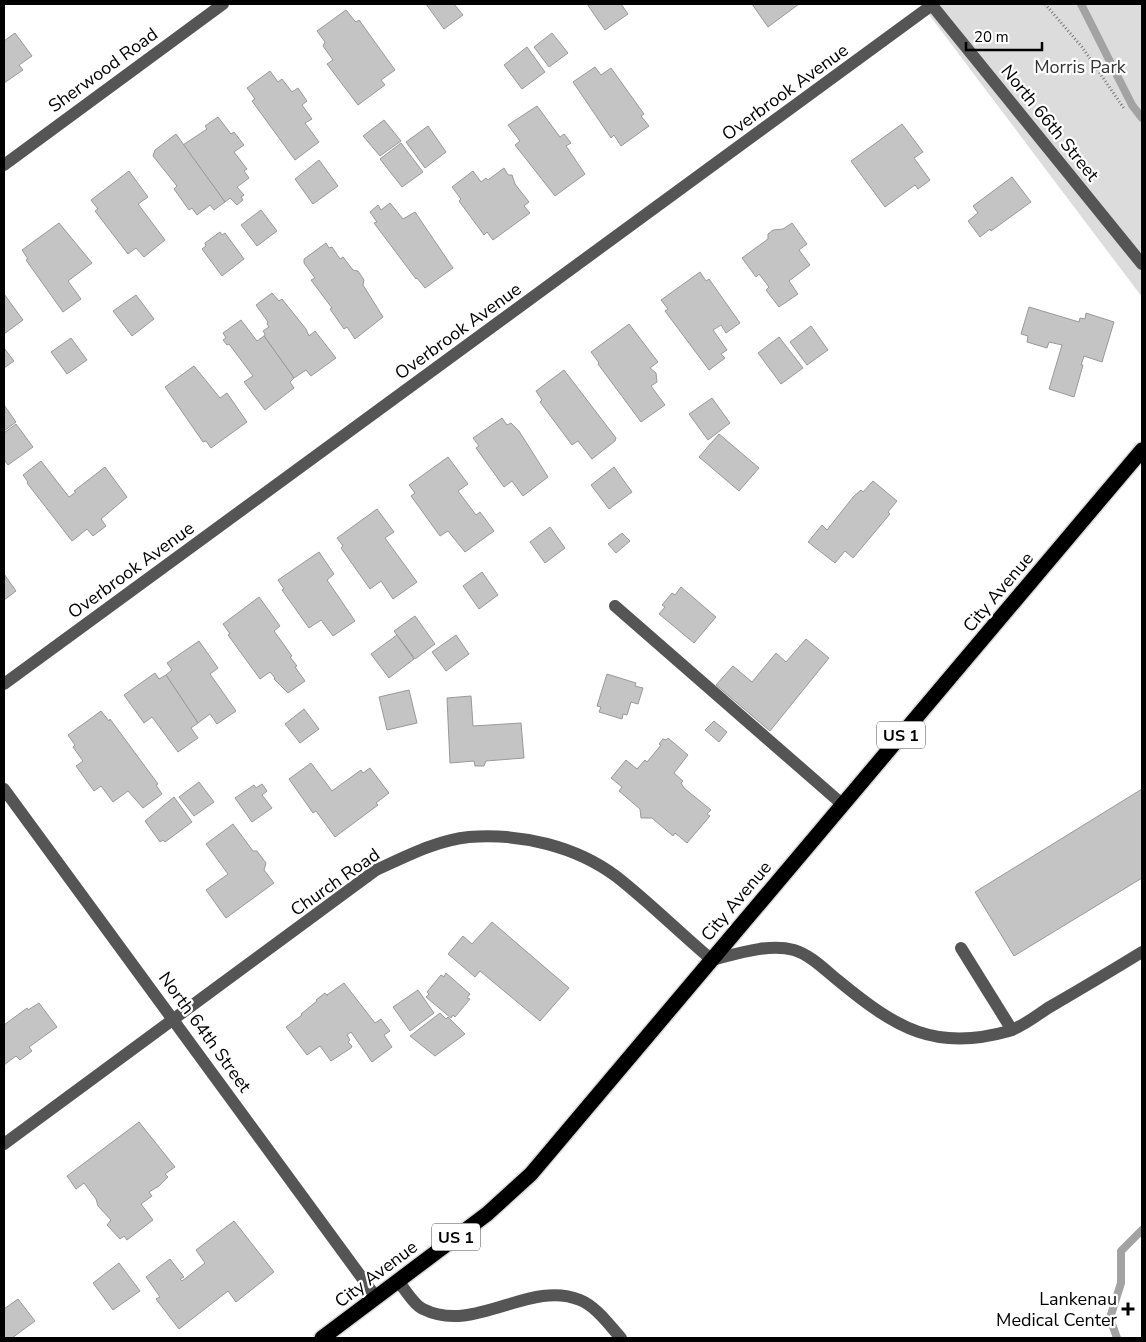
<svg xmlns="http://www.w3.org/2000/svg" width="1146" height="1342" viewBox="0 0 1146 1342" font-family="'Nunito Sans',sans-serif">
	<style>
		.green { fill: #dcdcdc }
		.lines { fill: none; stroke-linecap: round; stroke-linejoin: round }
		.stream { stroke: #a3a3a3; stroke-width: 8 }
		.building { fill: #c4c4c4; stroke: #999 }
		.highway-casing { stroke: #dbdbdb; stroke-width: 18 }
		.path { stroke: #777; stroke-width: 3; stroke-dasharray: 1 2.5; stroke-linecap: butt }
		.minor { stroke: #555; stroke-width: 12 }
		.highway { stroke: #000; stroke-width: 15 }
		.poi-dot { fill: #000; stroke: #fff; stroke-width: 2 }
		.labels { text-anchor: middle; stroke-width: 4.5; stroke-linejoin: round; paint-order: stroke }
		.shield { fill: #fff; stroke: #4c4c4c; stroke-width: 1 }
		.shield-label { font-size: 16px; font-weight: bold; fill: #000 }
		.park-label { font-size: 18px; fill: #333; stroke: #fff }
		.street-label { font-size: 18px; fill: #000; stroke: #fff }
		.poi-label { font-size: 18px; fill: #000; stroke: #fff; text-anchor: end }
	</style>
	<rect width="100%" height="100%" fill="#fff"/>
	<polygon class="green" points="921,4 1142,4 1142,297"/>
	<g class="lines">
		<g class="stream">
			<polyline points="1081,4 1132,105 1142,118"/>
			<polyline points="1117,1338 1110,1318 1121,1283 1121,1251 1142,1230"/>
		</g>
	</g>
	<g class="building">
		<polygon points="426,4 454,4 463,15 444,29"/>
		<polygon points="587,4 621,4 628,14 605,30"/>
		<polygon points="752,4 799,4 768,27"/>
		<polygon points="346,10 354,20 356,22 359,20 395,70 381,80 385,85 358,105 327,64 333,60 323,46 325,42 317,31"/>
		<polygon points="15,33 32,56 19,65 23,70 4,83 4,41"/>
		<polygon points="552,33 568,53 549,67 534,47"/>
		<polygon points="527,47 545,72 522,89 504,65"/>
		<polygon points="595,67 601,75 611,68 644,114 641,116 649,126 621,146 614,135 611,138 573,82"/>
		<polygon points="270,71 278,82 282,79 292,92 298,88 307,101 302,105 312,119 305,123 319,142 295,160 252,101 255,99 247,88"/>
		<polygon points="537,106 560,137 564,134 571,143 566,146 585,174 555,196 515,145 520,141 508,125"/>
		<polygon points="218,117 231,134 234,132 244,145 234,152 247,169 244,171 249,178 237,187 244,195 241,197 243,200 237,205 230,198 225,202 183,145 207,129 205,126"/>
		<polygon points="384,120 401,141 380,156 363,136"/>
		<polygon points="902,124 923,152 914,158 930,180 918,189 915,185 885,207 851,161"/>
		<polygon points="428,126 446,152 425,168 406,142"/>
		<polygon points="176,134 225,202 214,210 210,205 197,215 192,208 189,210 174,189 177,186 153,156 155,150"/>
		<polygon points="401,143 423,172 402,187 380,159"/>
		<polygon points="319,160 338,186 313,204 295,179"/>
		<polygon points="504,168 508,175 512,175 515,184 529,202 524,206 530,213 493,240 487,232 484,235 459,201 461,199 452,187 473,171 481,182 486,178 488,180"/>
		<polygon points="129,171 148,197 138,204 165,240 144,257 136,248 128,254 95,211 98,209 91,200"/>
		<polygon points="1012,177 1031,202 991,231 990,229 980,237 968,221 978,213 973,206"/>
		<polygon points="390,203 403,219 415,212 453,268 425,288 417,278 416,279 374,223 377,222 370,212 378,205 381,210"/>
		<polygon points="261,210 277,231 257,246 241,225"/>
		<polygon points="59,223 92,263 68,281 81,299 63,312 26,260 28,259 22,250"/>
		<polygon points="792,223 807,244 799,250 810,265 789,281 798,294 779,307 766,290 769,287 759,274 756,277 742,258 768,239 768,234 773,230 783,229"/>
		<polygon points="220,232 222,235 225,233 244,259 222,276 202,249 206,246 205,243"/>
		<polygon points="326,243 329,248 332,247 340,259 343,257 353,270 358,271 364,280 363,285 383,317 355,339 347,327 344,329 330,309 332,308 311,280 315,278 304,263 304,259"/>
		<polygon points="700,272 706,281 709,279 740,323 726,333 721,325 713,330 727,350 721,354 725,358 709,370 665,311 668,309 661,300"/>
		<polygon points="272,293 279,301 282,299 306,329 309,336 315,331 336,358 311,376 306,370 294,378 264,336 265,334 263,331 269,327 267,324 268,322 256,305"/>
		<polygon points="4,294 23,320 4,334"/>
		<polygon points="136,295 154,319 132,336 113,311"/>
		<polygon points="1029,307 1079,322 1080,318 1085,319 1086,313 1114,322 1102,362 1084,356 1081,365 1083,365 1074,397 1049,389 1062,345 1049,342 1047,348 1027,342 1028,336 1021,334"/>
		<polygon points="241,320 257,341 264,336 294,378 290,382 294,388 265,410 244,382 253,376 229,344 227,345 223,340 226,338 223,333"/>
		<polygon points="629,324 658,362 650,368 656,373 657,382 651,386 665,405 641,422 598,364 599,363 591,352"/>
		<polygon points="811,326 828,350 807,365 790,342"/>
		<polygon points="779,337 803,368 781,384 758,353"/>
		<polygon points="71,338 87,360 67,374 51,352"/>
		<polygon points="4,348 14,361 4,368"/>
		<polygon points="194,366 220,398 227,393 247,422 211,448 206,441 203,442 165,387"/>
		<polygon points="564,370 616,438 615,441 592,459 578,441 572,445 540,402 542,400 536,391"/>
		<polygon points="712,398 730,423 708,440 689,414"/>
		<polygon points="4,405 16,422 4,431"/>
		<polygon points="502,418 507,425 511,423 519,431 548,477 523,496 512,481 504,487 476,448 479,446 473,438"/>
		<polygon points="16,424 33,447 8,465 4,459 4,433"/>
		<polygon points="719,434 759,468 739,491 699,457"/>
		<polygon points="448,457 468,484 458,491 476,515 480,512 494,531 465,552 448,531 440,536 411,496 415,493 409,485"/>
		<polygon points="41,461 69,497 76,492 74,491 105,467 127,497 101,519 106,526 93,536 87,529 72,541 27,483 28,482 23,475"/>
		<polygon points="614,467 632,492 609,509 591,485"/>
		<polygon points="873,481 897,501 888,512 890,514 853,558 845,551 835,563 808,542 822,525 827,530 854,496 861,490 863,492"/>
		<polygon points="377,509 394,532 385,538 417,582 393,599 381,581 370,589 341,548 343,546 337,538"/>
		<polygon points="550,527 565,548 545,563 530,542"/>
		<polygon points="622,533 630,541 616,553 608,544"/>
		<polygon points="319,552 334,574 327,580 355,621 333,636 321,620 309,628 282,590 284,589 278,580"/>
		<polygon points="482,572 498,595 479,609 463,586"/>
		<polygon points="4,574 16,591 4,600"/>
		<polygon points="681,587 716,617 694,643 659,614 665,607 662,605 672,593 675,595"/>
		<polygon points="259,597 280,626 274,631 292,656 290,657 297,666 295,667 305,681 288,693 274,679 275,678 270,672 260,679 228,635 230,634 223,624"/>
		<polygon points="415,616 435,644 415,659 394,631"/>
		<polygon points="397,635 414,659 389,678 371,654"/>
		<polygon points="456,635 469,654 446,671 432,652"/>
		<polygon points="806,639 829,658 770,731 716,685 733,666 752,682 776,653 786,662"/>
		<polygon points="199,641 218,668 210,674 236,711 217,724 210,714 198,723 166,675 172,670 167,663"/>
		<polygon points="155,673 159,679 166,675 198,723 191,728 198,738 178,752 152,717 144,723 124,695"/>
		<polygon points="607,674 636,683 635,686 643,688 638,704 631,702 627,715 623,714 622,719 599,712 601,707 597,706"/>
		<polygon points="409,690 417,723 387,730 379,697"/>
		<polygon points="471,696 473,726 521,723 524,758 486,761 484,766 475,766 474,761 450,763 447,698"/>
		<polygon points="304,709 319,729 300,743 285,724"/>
		<polygon points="101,711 109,721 110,719 158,784 156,785 162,794 143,808 128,791 113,802 101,786 94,791 76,766 83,761 73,747 75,745 68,735"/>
		<polygon points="714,721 727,732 719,742 705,730"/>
		<polygon points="668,738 688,755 674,773 683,781 681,783 684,788 711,810 707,814 710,816 687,843 675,833 673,836 652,818 641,818 640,809 619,791 622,787 611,778 626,760 637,769 645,760 647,762 661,745 659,744 663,739 666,740"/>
		<polygon points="311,763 332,791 361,770 363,773 370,768 389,793 376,803 378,805 335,837 316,811 313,813 289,779"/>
		<polygon points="199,782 214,802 194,816 179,797"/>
		<polygon points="262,784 267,791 262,795 272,808 252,822 235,798 254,785 256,788"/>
		<polygon points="1142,789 1142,878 1014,956 975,892"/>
		<polygon points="174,797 192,822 165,842 163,840 160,842 145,821"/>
		<polygon points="233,824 253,851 257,851 266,863 264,870 274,883 226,918 206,890 228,874 206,844"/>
		<polygon points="492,922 569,988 540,1021 480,971 475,977 448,954 463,936 472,944"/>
		<polygon points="446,973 470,994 467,998 470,999 455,1017 453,1015 451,1018 426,997 429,994 427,992 441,975 444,977"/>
		<polygon points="344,983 375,1023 381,1019 390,1031 384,1035 392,1047 372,1062 351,1032 347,1035 350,1040 348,1042 352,1046 351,1048 331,1061 320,1046 307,1055 286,1027 302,1015 301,1014 317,1001 316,1000 325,993 328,996 327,995"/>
		<polygon points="418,990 434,1013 410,1031 393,1007"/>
		<polygon points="39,1003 57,1027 29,1047 32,1051 20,1060 16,1056 4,1065 4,1025 27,1008 28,1010"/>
		<polygon points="440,1013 446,1019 448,1017 465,1034 435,1056 410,1036"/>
		<polygon points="139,1122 175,1167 165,1174 168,1177 159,1186 149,1192 152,1196 141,1204 153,1220 127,1240 124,1236 120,1239 107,1225 111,1220 98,1206 96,1199 84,1183 76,1189 67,1176"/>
		<polygon points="234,1221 274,1272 236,1302 228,1291 179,1329 156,1299 160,1297 146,1277 170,1259 184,1277 180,1279 182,1281 205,1263 196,1250"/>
		<polygon points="119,1263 140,1291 113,1310 93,1283"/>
		<polygon points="18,1299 35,1321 12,1338 4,1338 4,1309"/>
	</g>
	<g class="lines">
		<defs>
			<polyline id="highway" points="322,1338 487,1214 531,1174 1142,450"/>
		</defs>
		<use href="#highway" class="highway-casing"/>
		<polyline class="path" points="1045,4 1082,47 1125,110"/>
		<g class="minor">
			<polyline points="931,4 1142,264"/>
			<polyline points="4,165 223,4"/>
			<polyline points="615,606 842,804"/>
			<polyline points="4,684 932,5"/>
			<polyline points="4,789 376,1297"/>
			<polyline points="961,948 1012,1030"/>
			<path d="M4,1144L376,870C405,857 437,840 469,837C520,833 576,846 617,877C650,903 680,933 712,960C736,954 768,943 794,950C811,955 826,971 840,982C896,1028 935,1052 1009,1031C1022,1027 1036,1016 1048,1008C1079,990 1111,971 1142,952"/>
			<path d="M398,1281C405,1289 414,1305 423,1309C475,1335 529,1279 580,1300C597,1307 609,1325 621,1338"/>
		</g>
		<use href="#highway" class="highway"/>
	</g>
	<path class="poi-dot" d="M1125.5 1301.5h5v5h5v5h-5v5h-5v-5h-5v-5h5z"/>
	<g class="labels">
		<g class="shield">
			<rect x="877" y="721.5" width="48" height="27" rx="4"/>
			<rect x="432" y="1223.5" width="48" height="27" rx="4"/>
		</g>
		<g class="shield-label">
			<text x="901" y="741">US 1</text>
			<text x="456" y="1243">US 1</text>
		</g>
		<g class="park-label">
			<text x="1080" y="73">Morris Park</text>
		</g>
		<g class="street-label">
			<text transform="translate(103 70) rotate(-36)" y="6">Sherwood Road</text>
			<text transform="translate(785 92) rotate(-36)" y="6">Overbrook Avenue</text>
			<text transform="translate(1050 123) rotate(51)" y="6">North 66th Street</text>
			<text transform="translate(458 331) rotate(-36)" y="6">Overbrook Avenue</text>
			<text transform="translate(131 570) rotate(-36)" y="6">Overbrook Avenue</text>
			<text transform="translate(998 592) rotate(-50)" y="6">City Avenue</text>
			<text transform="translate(335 882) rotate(-35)" y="6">Church Road</text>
			<text transform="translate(736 901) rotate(-50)" y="6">City Avenue</text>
			<text transform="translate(205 1032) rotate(54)" y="6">North 64th Street</text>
			<text transform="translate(376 1274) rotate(-37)" y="6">City Avenue</text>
		</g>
		<g class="poi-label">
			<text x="1117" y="1305">Lankenau<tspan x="1117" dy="21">Medical Center</tspan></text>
		</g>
	</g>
	<rect width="1146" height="1342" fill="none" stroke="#000000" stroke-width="10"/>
	<path d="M966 42v8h76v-8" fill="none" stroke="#000000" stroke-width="2.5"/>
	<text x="974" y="42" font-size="15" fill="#000000" stroke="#ffffff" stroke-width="4" paint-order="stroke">20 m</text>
</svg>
